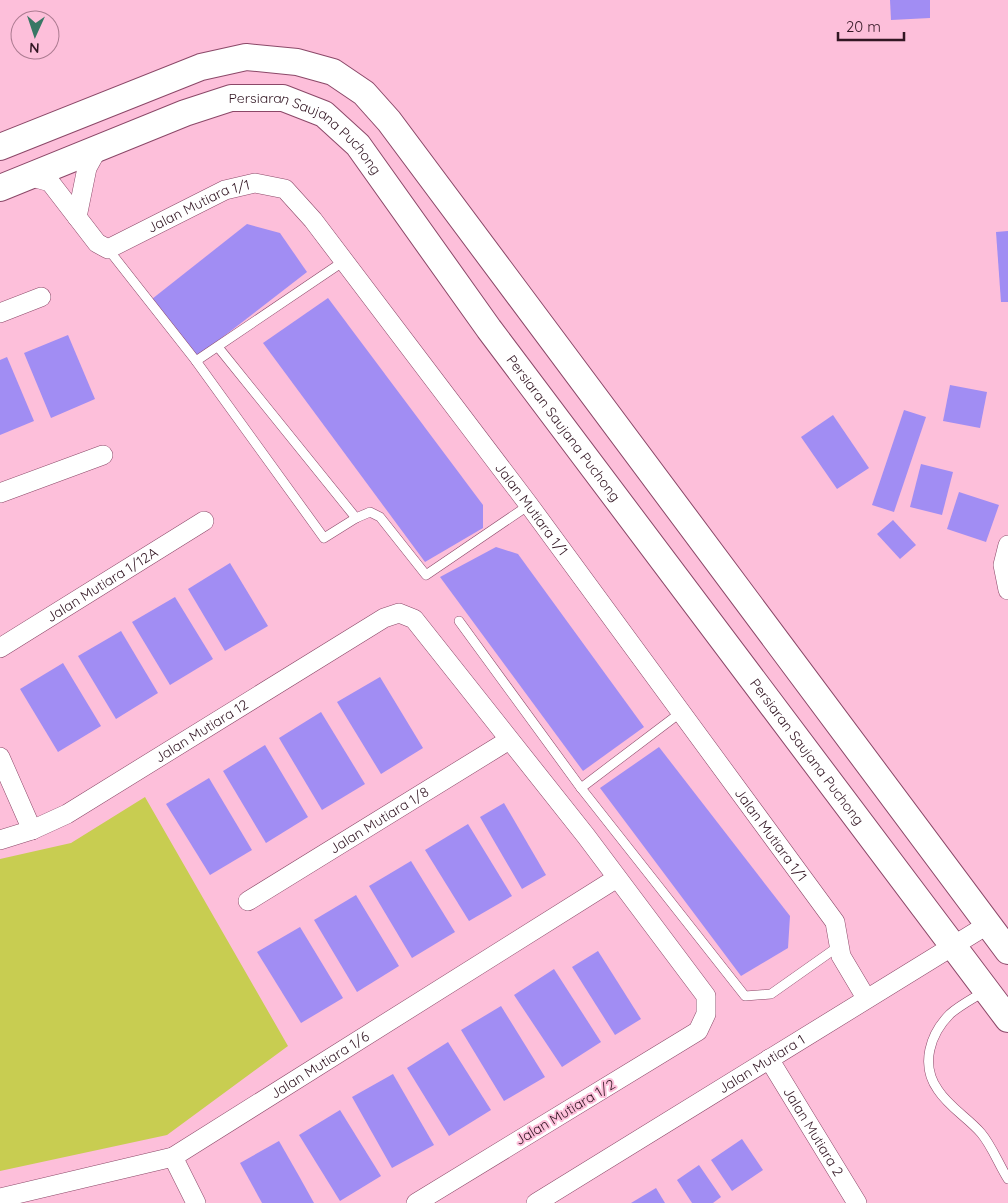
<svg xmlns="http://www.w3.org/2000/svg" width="1008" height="1203" viewBox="0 0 1008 1203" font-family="Quicksand,sans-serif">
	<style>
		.green { fill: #c8cd51 }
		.building { fill: #a18df3 }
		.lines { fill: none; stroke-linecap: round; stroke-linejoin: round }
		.lane-casing { stroke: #8b4868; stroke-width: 10 }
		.street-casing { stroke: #8b4868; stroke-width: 20 }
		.secondary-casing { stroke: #8b4868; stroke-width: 28 }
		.lane { stroke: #fff; stroke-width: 9 }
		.street { stroke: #fff; stroke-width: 19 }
		.secondary { stroke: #fff; stroke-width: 26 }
		.labels { text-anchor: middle; stroke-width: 4; stroke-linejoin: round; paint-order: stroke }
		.street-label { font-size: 14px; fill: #321623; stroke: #fdbfda }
	</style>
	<rect width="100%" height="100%" fill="#fdbfda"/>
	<polygon class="green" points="145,797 288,1046 167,1135 0,1171 0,859 71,843"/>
	<g class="building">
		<polygon points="890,0 930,0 930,18 891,20"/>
		<polygon points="247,224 280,233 307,272 197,357 152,299"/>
		<polygon points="1008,231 1008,302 1001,302 996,232"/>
		<polygon points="328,298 483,505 483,528 425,562 263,343"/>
		<polygon points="68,335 95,399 51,418 24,353"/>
		<polygon points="7,357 34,421 0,435 0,360"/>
		<polygon points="950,385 987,392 980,428 943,421"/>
		<polygon points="904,410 926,417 894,512 872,505"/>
		<polygon points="833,415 869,468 837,489 801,437"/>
		<polygon points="921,464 953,472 942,515 910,507"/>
		<polygon points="959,492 999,505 986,542 947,529"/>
		<polygon points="893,520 916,545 900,559 877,534"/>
		<polygon points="496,547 518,554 644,727 583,771 440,577"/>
		<polygon points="230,563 268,626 225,651 188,589"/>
		<polygon points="175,597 213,659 170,685 132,622"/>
		<polygon points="121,631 158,693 116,719 78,656"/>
		<polygon points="63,663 101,726 58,752 20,689"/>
		<polygon points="380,677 423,748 381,774 337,702"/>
		<polygon points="321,712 365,784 322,810 279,738"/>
		<polygon points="265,745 308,817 266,843 223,771"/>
		<polygon points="659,747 790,916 788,948 741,976 600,788"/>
		<polygon points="209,778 252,850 210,875 166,804"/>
		<polygon points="504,803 546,875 522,889 480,817"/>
		<polygon points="468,824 512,896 469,921 425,850"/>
		<polygon points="411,861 455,932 412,958 369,886"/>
		<polygon points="356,895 399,966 357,992 314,920"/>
		<polygon points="300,927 343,998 301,1023 257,952"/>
		<polygon points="598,951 641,1019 615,1035 572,967"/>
		<polygon points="554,969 601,1042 562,1067 514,995"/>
		<polygon points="501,1006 545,1077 504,1101 461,1030"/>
		<polygon points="448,1042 491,1110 449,1136 407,1068"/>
		<polygon points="393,1074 434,1145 392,1168 352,1097"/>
		<polygon points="340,1110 381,1176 340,1201 299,1135"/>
		<polygon points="742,1139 763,1170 732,1191 711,1160"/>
		<polygon points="279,1141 299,1176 314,1203 262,1203 240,1163"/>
		<polygon points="699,1165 721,1197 713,1203 692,1203 677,1180"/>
		<polygon points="656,1188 665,1203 631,1203"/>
	</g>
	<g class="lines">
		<defs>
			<g id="lane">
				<polyline points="108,249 196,361 324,538 356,518 370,512 380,517 426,575 529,505"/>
				<polyline points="218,347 356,518"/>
				<polyline points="196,361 344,261"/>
				<polyline points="459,621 581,788 745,996 771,994 839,946"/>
				<polyline points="581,788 680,713"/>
				<path d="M985,991C974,998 960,1005 950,1014C930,1034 920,1065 938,1090C949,1107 968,1118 981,1133C992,1146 999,1165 1008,1179"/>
			</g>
			<g id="street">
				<path id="s1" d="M29,176L50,182L97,243L108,249L225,190L255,183L285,189L313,220L529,505L835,922L841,956L866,998"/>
				<polyline points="77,217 87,168 98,148"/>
				<polyline points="0,313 41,297"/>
				<polyline points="0,493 103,455"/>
				<polyline points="1008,545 1003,565 1008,590"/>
				<path id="s2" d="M0,648L204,521"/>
				<polyline points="0,757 32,830"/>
				<path id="s3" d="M0,840L32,830L67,814L384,618L399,613L414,619L586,836L706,996V1014L698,1031L416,1203"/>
				<path id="s4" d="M248,901L509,740"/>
				<path id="s5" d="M769,1059L857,1203"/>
				<polyline points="173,1157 196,1203"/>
				<path id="s6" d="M0,1198L173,1157L617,878"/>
				<path id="s7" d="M536,1203L987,925"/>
			</g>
			<g id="secondary">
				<polyline points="0,147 201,67 246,57 297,62 333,72 364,93 389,121 1008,951"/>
				<path id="s8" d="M0,188L185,113L231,98H283L324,114L358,145L489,329L1008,1019"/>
			</g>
		</defs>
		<use href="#lane" class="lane-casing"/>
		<use href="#street" class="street-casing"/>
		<use href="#secondary" class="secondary-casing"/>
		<use href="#lane" class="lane"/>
		<use href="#street" class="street"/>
		<use href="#secondary" class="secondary"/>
	</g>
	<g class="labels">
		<g class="street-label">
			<text dy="5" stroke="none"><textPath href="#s8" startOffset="335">Persiaran Saujana Puchong</textPath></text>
			<text dy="5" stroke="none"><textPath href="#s1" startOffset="212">Jalan Mutiara 1/1</textPath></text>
			<text dy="5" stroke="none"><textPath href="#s8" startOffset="740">Persiaran Saujana Puchong</textPath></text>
			<text dy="5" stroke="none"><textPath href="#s1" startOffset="708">Jalan Mutiara 1/1</textPath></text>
			<text dy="5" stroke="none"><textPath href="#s2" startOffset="120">Jalan Mutiara 1/12A</textPath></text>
			<text dy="5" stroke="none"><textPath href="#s3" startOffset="230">Jalan Mutiara 12</textPath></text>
			<text dy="5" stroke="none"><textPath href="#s8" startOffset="1145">Persiaran Saujana Puchong</textPath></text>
			<text dy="5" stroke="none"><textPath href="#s4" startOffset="154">Jalan Mutiara 1/8</textPath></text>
			<text dy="5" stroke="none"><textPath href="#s1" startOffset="1112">Jalan Mutiara 1/1</textPath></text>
			<text dy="5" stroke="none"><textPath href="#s7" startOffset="265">Jalan Mutiara 1</textPath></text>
			<text dy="5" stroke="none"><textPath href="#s6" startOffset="351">Jalan Mutiara 1/6</textPath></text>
			<text transform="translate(565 1112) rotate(-31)" y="5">Jalan Mutiara 1/2</text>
			<text dy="5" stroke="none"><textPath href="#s5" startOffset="85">Jalan Mutiara 2</textPath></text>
		</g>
	</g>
	<g transform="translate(35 35) rotate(183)"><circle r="24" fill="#fdbfda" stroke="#ac7b91"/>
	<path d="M0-4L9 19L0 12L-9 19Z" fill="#397765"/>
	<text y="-8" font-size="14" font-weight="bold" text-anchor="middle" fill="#321623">N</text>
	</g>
	<path d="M838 32v8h66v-8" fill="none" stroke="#321623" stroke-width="2.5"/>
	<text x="846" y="32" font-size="15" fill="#321623" stroke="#fdbfda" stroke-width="4" paint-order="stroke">20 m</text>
</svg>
